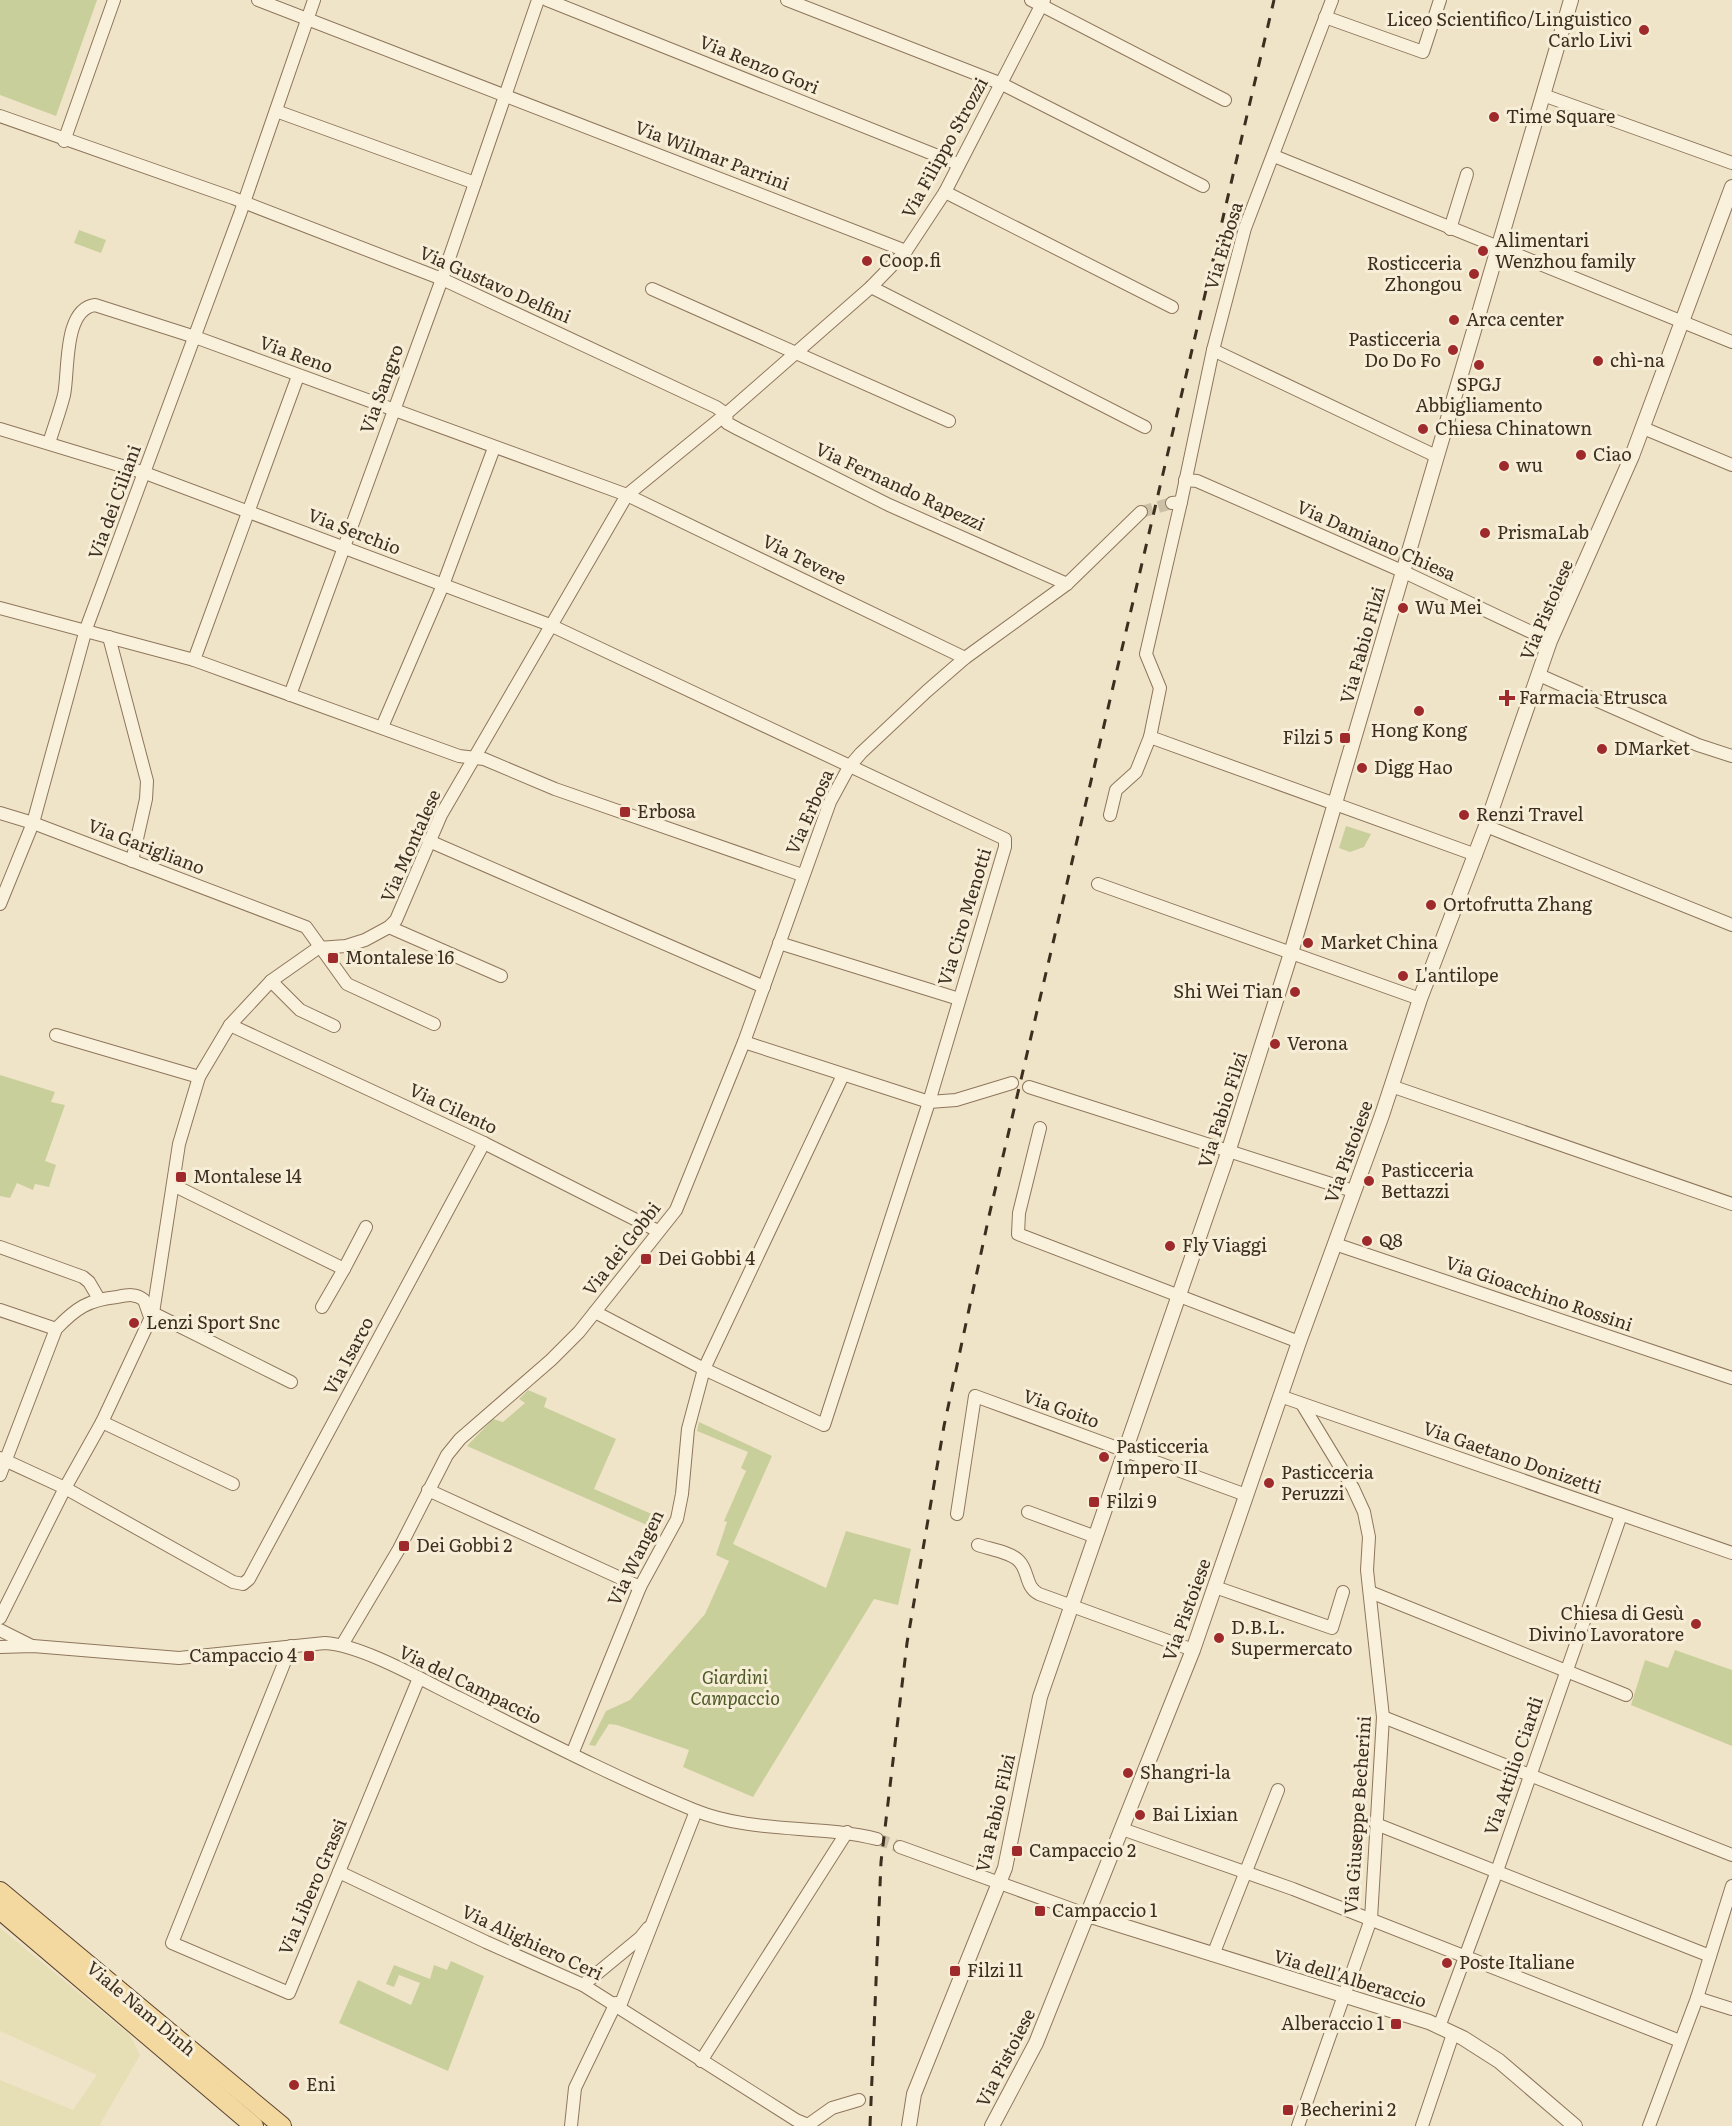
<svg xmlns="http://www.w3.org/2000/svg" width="1732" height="2126" viewBox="0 0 1732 2126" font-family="Literata,serif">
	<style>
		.farmland { fill: #e6deb5 }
		.green { fill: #c9cf9b }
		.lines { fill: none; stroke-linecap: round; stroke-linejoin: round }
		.minor-tunnel { stroke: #ccc0a6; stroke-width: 12; stroke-dasharray: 12 6; stroke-linecap: butt }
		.minor-casing { stroke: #8d765c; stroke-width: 14 }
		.tertiary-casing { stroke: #8d765c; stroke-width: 16 }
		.primary-casing { stroke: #5b4430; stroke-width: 20 }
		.minor { stroke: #faf1dc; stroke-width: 12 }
		.tertiary { stroke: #faf1dc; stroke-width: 14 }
		.primary { stroke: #f3d9a0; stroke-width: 18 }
		.rail { stroke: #3d2e20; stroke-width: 3; stroke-dasharray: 10 10; stroke-linecap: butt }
		.poi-dot { fill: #9e2a2b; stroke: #f7eed8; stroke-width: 2 }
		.labels { text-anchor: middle; stroke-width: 6; stroke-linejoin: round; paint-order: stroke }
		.poi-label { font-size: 18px; fill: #3d2e20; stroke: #f7eed8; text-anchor: start }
		.street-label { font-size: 18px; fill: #3d2e20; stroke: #f7eed8 }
		.park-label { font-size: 18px; font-style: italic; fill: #4d5a26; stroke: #f7eed8 }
	</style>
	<rect width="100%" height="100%" fill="#f0e4c8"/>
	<polygon class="farmland" points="0,1928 130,2035 140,2055 99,2126 0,2126 0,2080 73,2110 97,2075 0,2031"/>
	<g class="green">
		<polygon points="0,0 97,0 56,116 0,95"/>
		<polygon points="79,230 106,240 101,253 74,243"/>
		<polygon points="1346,826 1371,834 1364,847 1350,852 1339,848"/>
		<polygon points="0,1075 55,1092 51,1102 65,1105 45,1161 56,1165 49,1187 35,1184 33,1190 17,1183 10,1198 0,1196"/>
		<polygon points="528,1390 547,1398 544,1407 616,1439 594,1489 661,1518 656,1529 467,1446 493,1419 503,1422 525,1403 519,1399"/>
		<polygon points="699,1422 772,1456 733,1544 826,1588 846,1531 911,1549 898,1605 874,1599 753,1797 683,1767 689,1750 617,1725 609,1724 595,1746 589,1745 606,1711 630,1700 705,1614 729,1561 716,1555 727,1522 724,1521 746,1471 741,1468 748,1452 697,1431"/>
		<polygon points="1675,1650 1732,1670 1732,1746 1631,1705 1645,1660 1668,1668"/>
		<polygon points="451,1961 484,1976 448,2071 339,2023 358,1980 411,2005 420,1983 399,1975 394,1987 386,1984 394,1965 430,1979 434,1965 447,1970"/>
	</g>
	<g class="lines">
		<g class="minor-tunnel">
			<polyline points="1141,512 1172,503"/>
			<polyline points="877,1839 900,1847"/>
		</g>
		<defs>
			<g id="minor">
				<polyline points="258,0 906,251"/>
				<polyline points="547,0 958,164"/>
				<polyline points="787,0 1002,84 1203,186"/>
				<polyline points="1031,0 1225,100"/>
				<polyline points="1325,17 1423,52 1440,0"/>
				<polyline points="1543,95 1732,163"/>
				<polyline points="276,111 475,183"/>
				<polyline points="0,116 233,198 442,279 716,407 726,414 727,423 738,429 889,505 1067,584"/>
				<polyline points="64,141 114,0"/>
				<polyline points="1274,156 1732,342"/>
				<polyline points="945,192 1172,307"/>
				<polyline points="1450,229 1467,174"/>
				<polyline points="871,287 1145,427"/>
				<polyline points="652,289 949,421"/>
				<polyline points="1213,350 1436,456"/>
				<polyline points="1643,428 1732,465"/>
				<polyline points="0,429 145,473 550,625 1005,839 1005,847 929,1102 824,1425 704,1369 595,1312"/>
				<path d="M49,443C54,427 60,411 64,395C69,372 63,309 95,305L195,337L627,495L965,658"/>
				<polyline points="1185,480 1197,481 1402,571 1550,641"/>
				<polyline points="1181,502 1146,654 1160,688 1150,737 1476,855"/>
				<polyline points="1172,503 1181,502 1213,350 1245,228 1332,0"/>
				<polyline points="0,608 194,660 459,756 484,759 555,789 802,875"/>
				<polyline points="109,637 147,781 146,799 132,861"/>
				<polyline points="194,660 298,376"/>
				<polyline points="1539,675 1698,745 1732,756"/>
				<polyline points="290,695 442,279 538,0"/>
				<polyline points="382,727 443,585 494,448"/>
				<polyline points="0,813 33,823 306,927 347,984 434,1024"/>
				<polyline points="1110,815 1116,790 1136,772 1150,737"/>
				<polyline points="1486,826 1732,925"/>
				<polyline points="429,841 764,987"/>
				<polyline points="1098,884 1420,999"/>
				<polyline points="0,904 33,823 86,629 240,214 314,0"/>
				<polyline points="389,927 501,976"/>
				<polyline points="779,943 959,999"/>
				<polyline points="271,981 300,1010 334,1026"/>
				<polyline points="230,1025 484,1143 658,1231"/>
				<polyline points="56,1035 199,1077"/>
				<polyline points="744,1042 929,1102 956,1100 1012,1083"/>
				<polyline points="1391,1086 1732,1204"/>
				<polyline points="1029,1087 1353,1191"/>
				<polyline points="1040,1128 1019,1213 1018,1234 1299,1342"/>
				<polyline points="173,1185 344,1269 322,1307"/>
				<polyline points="1335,1244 1732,1378"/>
				<polyline points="0,1247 83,1277 89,1282 99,1299"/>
				<polyline points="344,1269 366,1227"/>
				<polyline points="0,1310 56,1329"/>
				<polyline points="153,1313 291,1382"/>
				<polyline points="1280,1396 1732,1553"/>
				<polyline points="102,1422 233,1484"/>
				<polyline points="0,1458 65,1488 233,1582 243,1584 249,1579 484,1143"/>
				<path d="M0,1475L56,1329C76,1308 88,1300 117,1297C127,1295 136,1293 144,1300L150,1317"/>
				<polyline points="428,1490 640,1587"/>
				<polyline points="1028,1512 1096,1537"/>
				<polyline points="957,1514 975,1396 1246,1495"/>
				<path d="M978,1545C989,1549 1011,1552 1019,1561C1029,1571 1025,1587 1039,1594L1193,1650"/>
				<polyline points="1215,1587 1332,1628 1343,1592"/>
				<polyline points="1370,1592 1626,1695"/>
				<polyline points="0,1618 65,1488 102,1422 153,1313 179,1144 199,1077 230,1025 271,981 318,948 346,946 365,940 389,927 396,920 441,815 627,495 726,414 871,287 906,251 945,192 1044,0"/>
				<polyline points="0,1630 32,1646"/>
				<polyline points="342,1645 399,1549 447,1455 460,1439 551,1360 579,1332 676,1210 744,1042 830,802 849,767 861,753 927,691 965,658 1067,584 1141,512"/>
				<polyline points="291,1646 172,1943 289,1993 419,1678"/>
				<path d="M0,1647L33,1646L179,1658L325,1643C362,1645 424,1681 459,1698C537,1737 614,1777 694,1810C753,1834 817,1824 877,1839"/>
				<polyline points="1383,1717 1732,1855"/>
				<polyline points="572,1754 640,1587 677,1519 682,1494 688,1429 704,1369 843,1075"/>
				<polyline points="1376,1824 1710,1956"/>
				<polyline points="1122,1829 1293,1889 1680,2041"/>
				<polyline points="900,1847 1088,1915"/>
				<polyline points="339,1872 486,1942 583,1985 796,2120 808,2125 832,2108 859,2100"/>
				<polyline points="1213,1955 1278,1790"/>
				<polyline points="583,1985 640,1938 648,1928"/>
				<polyline points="1697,1998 1732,2009"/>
				<polyline points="620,2006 696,1811"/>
				<polyline points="1439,2027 1497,1871 1621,1515"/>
				<polyline points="701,2061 847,1832"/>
				<polyline points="571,2126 575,2088 616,2003"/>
				<polyline points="1298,2126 1371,1919 1383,1717 1367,1570 1369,1537 1364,1512 1353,1488 1302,1404"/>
				<polyline points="1422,2126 1453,2034"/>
				<polyline points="1649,2126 1697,1998 1732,1886"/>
			</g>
			<g id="tertiary">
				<polyline points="1088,1915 1429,2022 1463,2038 1499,2061 1575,2126"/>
				<polyline points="909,2126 914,2094 1005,1868 1040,1697 1225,1162 1291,953 1571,0"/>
				<polyline points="992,2126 1036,2043 1193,1650 1299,1342 1382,1115 1420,999 1486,826 1550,641 1632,456 1732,187"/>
			</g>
			<g id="primary">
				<polyline points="0,1891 282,2126"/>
				<polyline points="0,1910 254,2126"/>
			</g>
		</defs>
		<use href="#minor" class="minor-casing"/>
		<use href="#tertiary" class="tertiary-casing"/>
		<use href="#primary" class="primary-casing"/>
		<use href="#minor" class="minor"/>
		<use href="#tertiary" class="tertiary"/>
		<use href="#primary" class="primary"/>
		<polyline class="rail" points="870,2126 881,1862 907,1643 944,1426 989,1216 1274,0"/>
	</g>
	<g class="poi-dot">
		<circle cx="1644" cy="30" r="6"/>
		<circle cx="1494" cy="117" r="6"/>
		<circle cx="1483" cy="251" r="6"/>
		<circle cx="867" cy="261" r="6"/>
		<circle cx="1474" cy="274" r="6"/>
		<circle cx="1454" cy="320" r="6"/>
		<circle cx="1453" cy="350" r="6"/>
		<circle cx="1598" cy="361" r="6"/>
		<circle cx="1479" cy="365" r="6"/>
		<circle cx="1423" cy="429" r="6"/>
		<circle cx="1581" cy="455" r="6"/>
		<circle cx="1504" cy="466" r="6"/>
		<circle cx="1485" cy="533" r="6"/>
		<circle cx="1403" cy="608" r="6"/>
		<path d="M1504 689h6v6h6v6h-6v6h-6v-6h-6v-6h6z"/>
		<circle cx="1419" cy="711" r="6"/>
		<rect x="1339" y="732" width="12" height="12" rx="3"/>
		<circle cx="1602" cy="749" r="6"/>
		<circle cx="1362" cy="768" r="6"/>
		<rect x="619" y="806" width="12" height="12" rx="3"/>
		<circle cx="1464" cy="815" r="6"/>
		<circle cx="1431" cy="905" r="6"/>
		<circle cx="1308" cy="943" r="6"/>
		<rect x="327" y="952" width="12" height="12" rx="3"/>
		<circle cx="1403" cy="976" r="6"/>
		<circle cx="1295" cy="992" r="6"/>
		<circle cx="1275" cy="1044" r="6"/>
		<rect x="175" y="1171" width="12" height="12" rx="3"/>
		<circle cx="1369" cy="1181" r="6"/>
		<circle cx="1367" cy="1241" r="6"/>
		<circle cx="1170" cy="1246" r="6"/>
		<rect x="640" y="1253" width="12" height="12" rx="3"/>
		<circle cx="134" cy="1323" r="6"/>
		<circle cx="1104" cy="1457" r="6"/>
		<circle cx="1269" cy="1483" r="6"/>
		<rect x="1088" y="1496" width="12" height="12" rx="3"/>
		<rect x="398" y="1540" width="12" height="12" rx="3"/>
		<circle cx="1696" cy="1624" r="6"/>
		<circle cx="1219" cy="1638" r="6"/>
		<rect x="303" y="1650" width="12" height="12" rx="3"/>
		<circle cx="1128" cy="1773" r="6"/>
		<circle cx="1140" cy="1815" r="6"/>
		<rect x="1011" y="1845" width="12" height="12" rx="3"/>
		<rect x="1034" y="1905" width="12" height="12" rx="3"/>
		<circle cx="1447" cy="1963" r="6"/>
		<rect x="949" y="1965" width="12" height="12" rx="3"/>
		<rect x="1390" y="2018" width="12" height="12" rx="3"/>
		<circle cx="294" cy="2085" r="6"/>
		<rect x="1282" y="2104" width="12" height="12" rx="3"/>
	</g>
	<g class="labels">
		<g class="poi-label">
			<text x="1632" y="26" text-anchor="end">Liceo Scientifico/Linguistico<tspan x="1632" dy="21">Carlo Livi</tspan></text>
			<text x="1506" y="123">Time Square</text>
			<text x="1495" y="247">Alimentari<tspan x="1495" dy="21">Wenzhou family</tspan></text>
			<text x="879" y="267">Coop.fi</text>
			<text x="1462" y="270" text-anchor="end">Rosticceria<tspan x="1462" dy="21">Zhongou</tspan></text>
			<text x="1466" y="326">Arca center</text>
			<text x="1441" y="346" text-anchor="end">Pasticceria<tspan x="1441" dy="21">Do Do Fo</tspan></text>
			<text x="1610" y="367">chì-na</text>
			<text x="1479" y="391" text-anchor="middle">SPGJ<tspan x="1479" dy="21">Abbigliamento</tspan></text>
			<text x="1435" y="435">Chiesa Chinatown</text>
			<text x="1593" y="461">Ciao</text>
			<text x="1516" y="472">wu</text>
			<text x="1497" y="539">PrismaLab</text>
			<text x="1415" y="614">Wu Mei</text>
			<text x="1519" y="704">Farmacia Etrusca</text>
			<text x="1419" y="737" text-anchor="middle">Hong Kong</text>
			<text x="1333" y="744" text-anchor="end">Filzi 5</text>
			<text x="1614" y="755">DMarket</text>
			<text x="1374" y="774">Digg Hao</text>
			<text x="637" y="818">Erbosa</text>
			<text x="1476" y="821">Renzi Travel</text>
			<text x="1443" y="911">Ortofrutta Zhang</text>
			<text x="1320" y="949">Market China</text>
			<text x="345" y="964">Montalese 16</text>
			<text x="1415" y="982">L'antilope</text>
			<text x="1283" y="998" text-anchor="end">Shi Wei Tian</text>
			<text x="1287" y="1050">Verona</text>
			<text x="1381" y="1177">Pasticceria<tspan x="1381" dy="21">Bettazzi</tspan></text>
			<text x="193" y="1183">Montalese 14</text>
			<text x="1379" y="1247">Q8</text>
			<text x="1182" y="1252">Fly Viaggi</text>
			<text x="658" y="1265">Dei Gobbi 4</text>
			<text x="146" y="1329">Lenzi Sport Snc</text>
			<text x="1116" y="1453">Pasticceria<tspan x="1116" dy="21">Impero II</tspan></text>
			<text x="1281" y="1479">Pasticceria<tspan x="1281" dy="21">Peruzzi</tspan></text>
			<text x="1106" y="1508">Filzi 9</text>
			<text x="416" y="1552">Dei Gobbi 2</text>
			<text x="1684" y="1620" text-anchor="end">Chiesa di Gesù<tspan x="1684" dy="21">Divino Lavoratore</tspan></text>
			<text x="1231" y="1634">D.B.L.<tspan x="1231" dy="21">Supermercato</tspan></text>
			<text x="297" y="1662" text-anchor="end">Campaccio 4</text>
			<text x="1140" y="1779">Shangri-la</text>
			<text x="1152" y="1821">Bai Lixian</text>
			<text x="1029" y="1857">Campaccio 2</text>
			<text x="1052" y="1917">Campaccio 1</text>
			<text x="1459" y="1969">Poste Italiane</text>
			<text x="967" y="1977">Filzi 11</text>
			<text x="1384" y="2030" text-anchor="end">Alberaccio 1</text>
			<text x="306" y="2091">Eni</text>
			<text x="1300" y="2116">Becherini 2</text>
		</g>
		<g class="street-label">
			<text transform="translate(759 65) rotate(22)" y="6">Via Renzo Gori</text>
			<text transform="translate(945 148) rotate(-61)" y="6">Via Filippo Strozzi</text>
			<text transform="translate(712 156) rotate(21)" y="6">Via Wilmar Parrini</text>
			<text transform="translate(1224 246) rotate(-73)" y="6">Via Erbosa</text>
			<text transform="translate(495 285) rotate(24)" y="6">Via Gustavo Delfini</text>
			<text transform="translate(296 355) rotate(20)" y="6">Via Reno</text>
			<text transform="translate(382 389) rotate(-70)" y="6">Via Sangro</text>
			<text transform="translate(900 487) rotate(25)" y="6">Via Fernando Rapezzi</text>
			<text transform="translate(115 502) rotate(-70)" y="6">Via dei Ciliani</text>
			<text transform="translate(354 532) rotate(21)" y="6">Via Serchio</text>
			<text transform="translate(1376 541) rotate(24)" y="6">Via Damiano Chiesa</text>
			<text transform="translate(804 560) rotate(26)" y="6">Via Tevere</text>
			<text transform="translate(1547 610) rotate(-67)" y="6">Via Pistoiese</text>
			<text transform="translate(1363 645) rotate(-74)" y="6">Via Fabio Filzi</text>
			<text transform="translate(810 812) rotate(-66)" y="6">Via Erbosa</text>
			<text transform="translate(411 846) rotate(-66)" y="6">Via Montalese</text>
			<text transform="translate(146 847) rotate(21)" y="6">Via Garigliano</text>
			<text transform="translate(965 917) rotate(-73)" y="6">Via Ciro Menotti</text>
			<text transform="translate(453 1109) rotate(25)" y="6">Via Cilento</text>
			<text transform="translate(1223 1110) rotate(-72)" y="6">Via Fabio Filzi</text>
			<text transform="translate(1349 1152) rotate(-70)" y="6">Via Pistoiese</text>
			<text transform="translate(622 1249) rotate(-52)" y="6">Via dei Gobbi</text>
			<text transform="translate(1539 1294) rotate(19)" y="6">Via Gioacchino Rossini</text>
			<text transform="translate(349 1356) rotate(-62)" y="6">Via Isarco</text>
			<text transform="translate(1061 1409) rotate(20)" y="6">Via Goito</text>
			<text transform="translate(1512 1458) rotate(19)" y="6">Via Gaetano Donizetti</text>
			<text transform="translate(636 1558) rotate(-64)" y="6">Via Wangen</text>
			<text transform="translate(1187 1610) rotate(-70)" y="6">Via Pistoiese</text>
			<text transform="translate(470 1685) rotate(26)" y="6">Via del Campaccio</text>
			<text transform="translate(1514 1766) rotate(-71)" y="6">Via Attilio Ciardi</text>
			<text transform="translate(996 1813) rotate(-77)" y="6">Via Fabio Filzi</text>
			<text transform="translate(1358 1815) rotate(-86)" y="6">Via Giuseppe Becherini</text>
			<text transform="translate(313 1887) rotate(-67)" y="6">Via Libero Grassi</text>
			<text transform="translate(532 1943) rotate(25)" y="6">Via Alighiero Ceri</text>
			<text transform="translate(1350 1979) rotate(17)" y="6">Via dell'Alberaccio</text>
			<text transform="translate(141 2009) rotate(40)" y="6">Viale Nam Dinh</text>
			<text transform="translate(1006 2058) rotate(-63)" y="6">Via Pistoiese</text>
		</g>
		<g class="park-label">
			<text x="735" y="1684">Giardini<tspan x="735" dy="21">Campaccio</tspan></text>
		</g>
	</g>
</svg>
